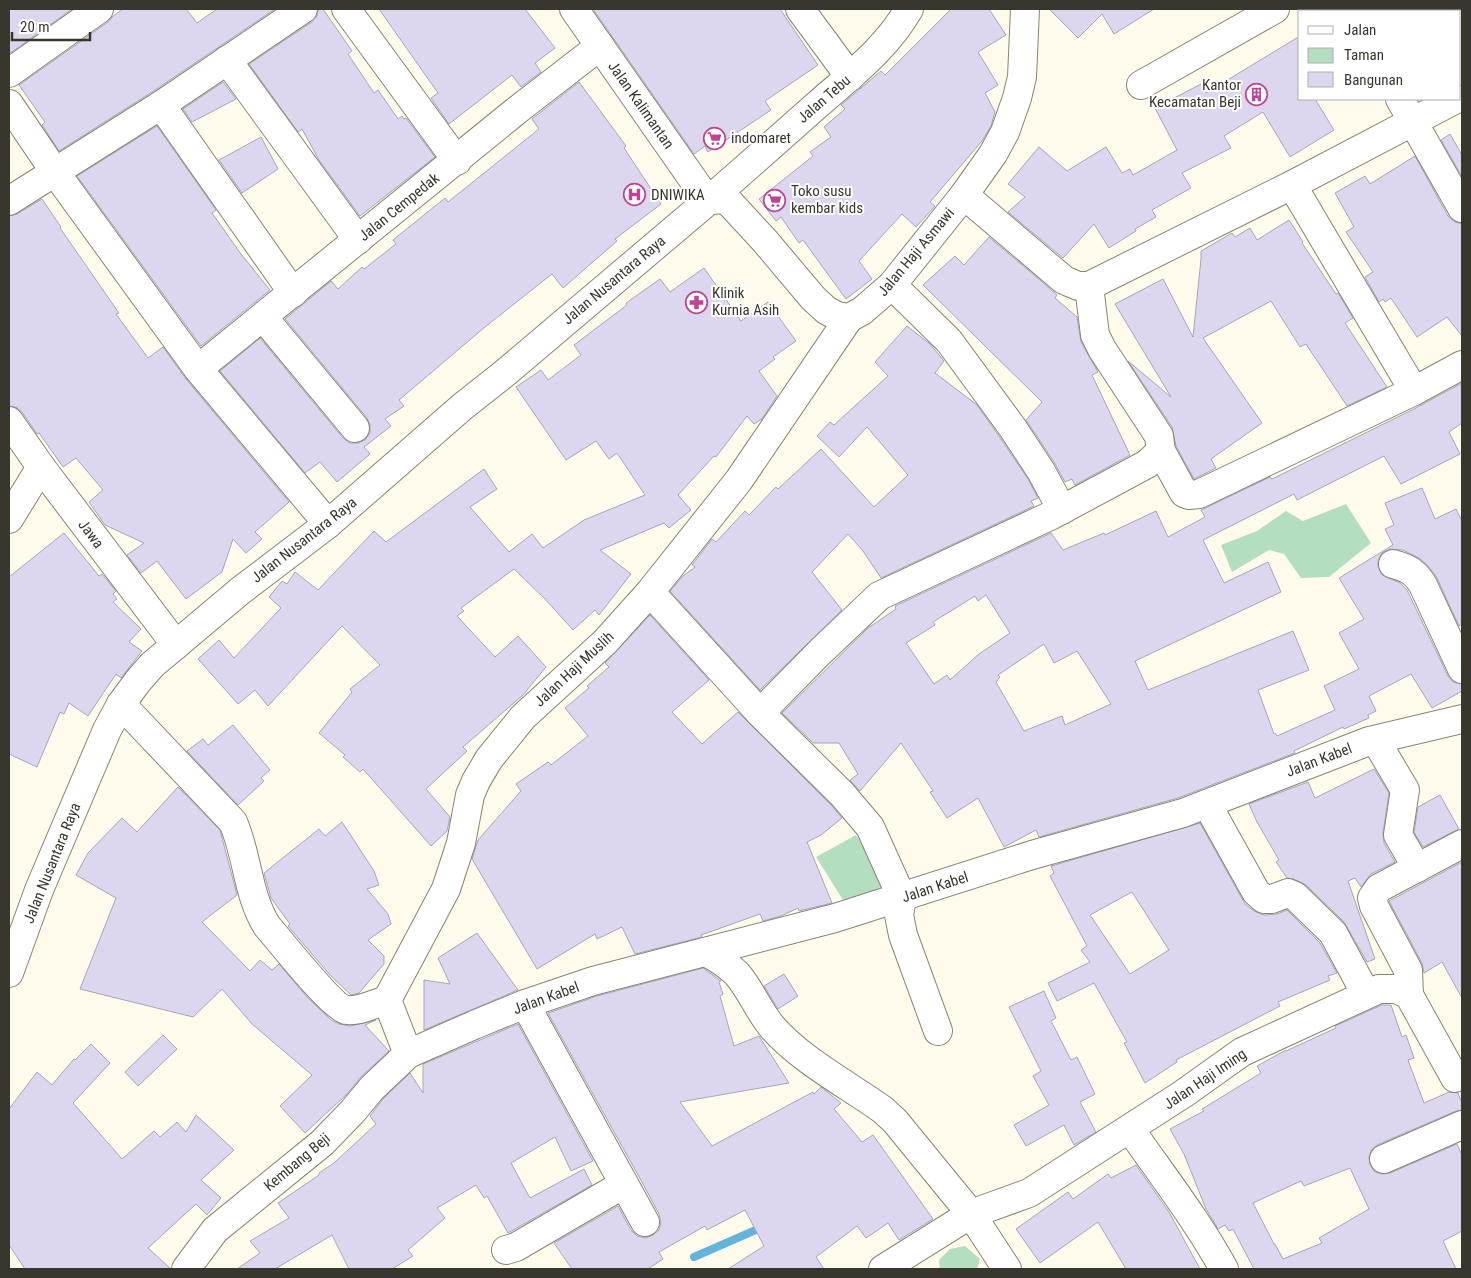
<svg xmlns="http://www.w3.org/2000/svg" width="1471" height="1278" viewBox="0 0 1471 1278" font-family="'Roboto Condensed',sans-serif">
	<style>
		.green { fill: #b4dec0 }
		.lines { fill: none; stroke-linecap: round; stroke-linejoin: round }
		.stream { stroke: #64b3da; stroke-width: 8 }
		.building { fill: #dcd6ee; stroke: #a9a4bb; fill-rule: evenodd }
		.street-casing { stroke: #8a856e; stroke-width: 30 }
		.secondary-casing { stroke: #8a856e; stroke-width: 30 }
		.street { stroke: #fff; stroke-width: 28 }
		.secondary { stroke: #fff; stroke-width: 28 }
		.labels { text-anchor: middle; stroke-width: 4; stroke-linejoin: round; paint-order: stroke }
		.poi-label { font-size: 15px; fill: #39372d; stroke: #fff; text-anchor: start }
		.street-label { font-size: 15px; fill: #39372d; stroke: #fff }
	</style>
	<rect width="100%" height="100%" fill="#fffbec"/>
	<g class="green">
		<polygon points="1346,504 1371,543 1329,577 1301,578 1284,554 1269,550 1232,572 1221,545 1257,531 1286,511 1303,521"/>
		<polygon points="856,835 877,868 886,887 843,900 816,857"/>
		<polygon points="965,1246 980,1259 977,1269 940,1269 939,1260 950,1249"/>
	</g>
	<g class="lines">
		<polyline class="stream" points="694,1257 765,1226"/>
	</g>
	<g class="building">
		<polygon points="9,9 72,9 9,54"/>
		<polygon points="123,9 186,9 197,23 217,9 275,9 152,92 59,151 42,125 45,122 19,85 108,22 113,16"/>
		<polygon points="318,9 323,9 352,51 348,54 374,93 378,90 398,119 402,116 404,119 406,118 435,157 360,216 319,160 302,129 298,132 249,64 312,22 317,16"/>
		<polygon points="379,9 525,9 555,48 535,63 541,72 521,87 512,75 449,124 431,98 438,93"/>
		<polygon points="593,9 780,9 818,65 765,101 771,110 708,152 705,146 694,154"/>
		<polygon points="951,9 989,9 1006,35 978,52 998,85 985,93 995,112 991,126 982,141 930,202 935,206 916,227 902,214 859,261 872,279 846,299 803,240 799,243 781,217 776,221 759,199 813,156 810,152 831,137 824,127 845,109 841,105 881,71 885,75"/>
		<polygon points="1049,9 1154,9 1114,34 1102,14 1078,38"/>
		<polygon points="1300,36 1300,99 1315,99 1334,130 1290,157 1263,112 1224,136 1231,148 1182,173 1191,188 1152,210 1156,217 1135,229 1136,231 1109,248 1094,224 1063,258 1008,212 1025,197 1008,184 1039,147 1067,171 1106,147 1122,173 1130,169 1133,175 1177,150 1155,108 1201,84 1206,93"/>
		<polygon points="223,82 236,99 192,122 183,109"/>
		<polygon points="579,82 626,146 624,148 661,204 615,239 617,241 563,288 552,274 485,327 399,400 404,406 385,419 391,426 364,447 370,454 337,482 320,462 305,473 220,371 260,338 343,438 350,443 358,443 365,440 370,433 370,425 367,418 285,319 331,281 338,289 362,267 364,269 396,244 393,240 445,198 448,202 539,129 532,119"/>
		<polygon points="157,126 216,210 212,213 241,254 270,290 201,346 77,176"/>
		<polygon points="1450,134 1462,155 1462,177 1441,140"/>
		<polygon points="261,137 278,169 242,193 219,160"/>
		<polygon points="1415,156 1448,216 1455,222 1462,224 1462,336 1447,317 1417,337 1391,298 1385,302 1383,299 1379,302 1365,277 1373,272 1346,232 1354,227 1335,193 1365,176 1370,184"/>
		<polygon points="42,199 61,227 60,228 119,313 116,314 148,358 163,347 186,379 289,502 255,532 262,539 246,553 233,539 222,572 186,599 157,561 141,573 127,555 144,543 105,525 89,502 103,490 76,458 63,467 39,433 37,434 22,412 16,407 9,406 9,216 17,214"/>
		<polygon points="1289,220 1303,242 1302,243 1336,294 1338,293 1353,318 1345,323 1387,387 1347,406 1306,344 1300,347 1271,301 1203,338 1262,423 1211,459 1216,468 1194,479 1176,446 1172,427 1128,361 1171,397 1115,304 1163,279 1193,337 1201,259 1201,251 1232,233 1235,237 1250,228 1257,240"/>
		<polygon points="989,237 1041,281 1057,295 1055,298 1077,317 1081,342 1098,372 1092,375 1130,455 1075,485 1072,479 1065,482 1054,462 1026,420 1042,402 923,285 955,256 964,265"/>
		<polygon points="704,268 741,321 768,302 796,341 773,357 775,359 759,371 777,396 762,419 754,424 747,416 716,457 714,456 678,495 691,510 669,528 664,523 600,550 631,574 599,615 595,610 573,630 545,599 514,569 461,608 464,611 457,616 495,657 518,636 546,667 523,695 463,747 467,751 426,789 450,817 447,831 431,846 363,769 360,772 343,757 345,755 319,733 352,692 350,689 380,665 342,626 268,706 255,690 238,704 198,659 219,640 234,658 281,608 269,597 282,581 287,584 295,572 318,590 374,531 386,542 484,469 497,489 470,507 509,552 532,534 543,548 584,520 645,495 617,453 609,459 596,441 566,460 516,387 541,370 548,380 581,355 574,345 627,305 626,303 660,279 670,292"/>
		<polygon points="907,326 930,344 944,361 935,373 977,405 999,436 1028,479 1038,498 1031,501 1034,506 881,578 863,551 848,534 812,572 842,610 760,690 670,591 683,576 695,567 692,565 712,539 716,542 745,511 749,515 776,487 778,489 821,449 874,507 908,475 867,427 839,457 817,436 830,422 834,425 888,376 875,362"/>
		<path d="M1462,383V423L1449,432L1460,454L1401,484L1384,456L1297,500L1294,494L1203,540L1224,583L1268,562L1281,592L1135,661L1148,690L1293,631L1309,670L1258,690L1274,734L1275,733L1277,736L1335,710L1324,686L1359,669L1339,633L1364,619L1339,578L1393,545L1385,529L1394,525L1385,503L1422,488L1435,519L1456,509L1462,521V624L1459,626L1436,576L1428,566L1419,558L1403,550L1390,549L1382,553L1378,560V567L1382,575L1400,583L1407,590L1448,676L1453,682L1462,684V691L1432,708L1411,674L1369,696L1376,711L1368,715L1369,718L1344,729L1343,727L1294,751L1295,753L1178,798L1039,837L1036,830L1004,847L978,798L947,818L930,792L933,791L901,743L860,791L850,780L858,774L839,743H813L782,713L868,628L896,609L895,606L1051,533L1063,550L1104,533L1105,535L1156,511L1168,537L1205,517L1201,510L1270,477L1272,479L1414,409ZM986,595L1010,633L979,654L950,680L947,675L934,684L906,643L935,625L933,622L975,596L978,601ZM1044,644L1054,663L1077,651L1111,704L1065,725L1062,716L1024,731L996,682L1000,677L998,675Z"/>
		<polygon points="64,533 99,576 102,574 116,591 113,594 117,599 113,602 141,629 129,642 142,651 121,678 116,674 88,716 69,703 64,714 60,712 37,767 9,754 9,577"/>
		<polygon points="650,615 709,680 672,712 702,744 738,712 831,805 842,818 821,835 807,842 832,903 799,911 798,908 781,916 763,921 760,914 701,935 702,937 635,954 622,927 597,939 595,934 537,969 472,859 478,840 521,791 516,784 548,762 551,765 588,736 565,708 589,688 587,686 609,667 605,663"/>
		<polygon points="233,725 270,770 261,778 264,781 238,805 187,751 203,739 208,745"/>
		<polygon points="1374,769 1389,793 1383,833 1384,843 1395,862 1371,874 1361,887 1355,878 1348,881 1375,959 1367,962 1344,922 1306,885 1294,879 1287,878 1276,862 1279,860 1257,822 1249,804 1308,782 1315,798"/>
		<polygon points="178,787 220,830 237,895 202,922 250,971 260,960 272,970 279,964 307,997 331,1020 339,1024 350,1026 376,1020 365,1025 389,1051 361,1077 346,1095 305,1133 280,1106 312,1075 252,1024 222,989 193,1017 80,989 116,898 76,875 88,853 122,818 137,832"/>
		<polygon points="1440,795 1459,829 1423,847 1414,832 1418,807"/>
		<polygon points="342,822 374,871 379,885 367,889 388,914 391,924 368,940 384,956 384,964 359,993 351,995 330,975 288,926 290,924 271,898 264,873 319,829 325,836"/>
		<path d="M1200,823L1245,904L1254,911L1264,915L1277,914L1287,910L1320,943L1337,973L1328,976L1330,980L1278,1002L1280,1006L1176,1060L1177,1062L1145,1083L1124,1043L1127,1042L1094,983L1057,1001L1048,983L1090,962L1081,950L1087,946L1050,876L1054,873L1051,866ZM1132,892L1169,950L1130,974L1090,915Z"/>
		<polygon points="1462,862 1462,998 1442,962 1424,973 1422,963 1389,901"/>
		<polygon points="477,933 518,990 424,1030 424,980 450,984 438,958"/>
		<polygon points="703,968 721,981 719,982 723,994 720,996 734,1046 759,1036 789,1083 680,1102 712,1146 813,1092 814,1094 821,1087 841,1103 834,1109 862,1142 873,1135 933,1219 899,1240 888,1223 866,1238 857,1226 816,1257 824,1269 728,1269 764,1246 745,1210 707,1230 705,1226 659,1252 663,1259 648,1269 572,1269 554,1243 618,1206 631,1230 637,1236 645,1238 653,1235 659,1230 661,1222 659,1214 643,1184 548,1013 597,996"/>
		<polygon points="784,974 798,996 778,1009 764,986"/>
		<polygon points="1044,991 1056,1018 1051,1021 1071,1060 1077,1057 1095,1094 1080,1102 1096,1132 1074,1145 1064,1125 1026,1146 1014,1125 1049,1105 1033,1076 1041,1071 1009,1007"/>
		<path d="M1382,1005H1391L1402,1037L1406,1035L1414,1058L1408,1060L1424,1103L1449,1092L1458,1093L1462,1103V1110L1456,1111L1377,1145L1372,1149L1369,1157L1370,1165L1375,1172L1382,1174L1390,1173L1457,1144L1462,1155V1231L1443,1241L1456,1269H1254L1233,1229L1229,1231L1225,1225L1218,1229L1206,1209L1184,1154L1170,1129L1204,1111L1202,1109L1261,1073L1257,1066L1286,1050V1051L1336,1028L1335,1026ZM1350,1168L1369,1209L1319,1238L1322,1243L1283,1259L1275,1244H1274L1253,1203L1301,1181L1304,1186Z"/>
		<polygon points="518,1024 593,1161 571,1171 555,1137 511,1163 530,1198 584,1169 592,1185 508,1233 487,1196 484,1198 476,1185 437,1208 445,1218 408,1250 413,1256 392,1269 349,1269 332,1235 275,1269 237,1269 260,1253 250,1241 289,1218 278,1203 319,1175 319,1173 334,1163 376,1124 370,1116 383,1099 410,1073 423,1093 423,1064"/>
		<polygon points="163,1035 177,1049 138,1086 125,1072"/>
		<polygon points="91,1044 110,1063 73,1103 122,1159 154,1131 160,1137 177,1122 186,1132 196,1115 234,1150 201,1180 221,1198 207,1215 196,1204 148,1248 171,1269 25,1269 9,1245 9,1109 37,1072 52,1085 74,1059 75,1060"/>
		<polygon points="1136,1165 1169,1212 1200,1269 1126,1269 1098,1222 1040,1263 1016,1229 1068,1192 1073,1199 1108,1174 1111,1178"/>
	</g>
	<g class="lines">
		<defs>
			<g id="street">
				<polyline points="346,9 457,161"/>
				<path d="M574,9L708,201C745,169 781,137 817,105C851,75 886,49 909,9"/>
				<polyline points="800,9 850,77"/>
				<polyline points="1350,9 1351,11"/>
				<polyline points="227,60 358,240"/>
				<polyline points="9,73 99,9"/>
				<polyline points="1141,85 1275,9"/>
				<polyline points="1400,99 1462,208"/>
				<polyline points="9,104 55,172 198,369 328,524"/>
				<polyline points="161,105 293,293"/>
				<polyline points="1292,185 1414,391"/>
				<polyline points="964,195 1064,280 1078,286 1089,286 1292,185 1456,99"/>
				<polyline points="9,201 161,105 303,9"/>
				<polyline points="892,285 949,341 1012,427 1041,471 1062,510"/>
				<polyline points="1089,286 1095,335 1102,349 1159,436 1161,451 1184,493 1189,495 1199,494 1414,391 1462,365"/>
				<polyline points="263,317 355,428"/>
				<polyline points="198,369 516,111 600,46"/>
				<polyline points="9,421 41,467 176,645"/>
				<polyline points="9,519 41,467"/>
				<path d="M1393,564C1408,568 1415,572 1423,585L1462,669"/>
				<polyline points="650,592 760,713 842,794 870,827 902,898 899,915 903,935 938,1031"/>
				<path d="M121,704L233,822C248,856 247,894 267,926C280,941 332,1007 346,1010C359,1012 375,1003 387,1000"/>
				<polyline points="760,713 819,653 879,596 1052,515 1147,464 1161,451"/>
				<polyline points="1376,741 1405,790 1398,835 1417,868"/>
				<polyline points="1207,804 1256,892 1264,899 1272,899 1288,893 1295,896 1333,933 1366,994"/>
				<path d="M706,952C717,958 728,965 737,974C751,990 759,1012 773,1028C801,1060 848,1085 883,1110L895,1121L971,1214L1007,1269"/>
				<polyline points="1409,995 1408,970 1374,906 1372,898 1379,888 1462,844"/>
				<polyline points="525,1004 645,1222"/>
				<polyline points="408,1054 387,1000 446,889 461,843 470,795 476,781 489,759 523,717 605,642 650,592 739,480 849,318"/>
				<path d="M1130,1129C1162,1175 1197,1220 1224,1269"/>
				<polyline points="1384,1159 1462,1125"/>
				<polyline points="506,1250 516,1247 624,1184"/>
				<polyline points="186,1269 215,1230 322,1143 353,1111 372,1088 408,1054 474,1025 525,1004 593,981 835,918 1032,855 1183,813 1369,741 1462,719"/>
				<polyline points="883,1269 971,1214 1029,1193 1183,1094 1242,1052 1379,989 1396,989 1409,995 1455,1078 1462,1075"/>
			</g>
			<polyline id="secondary" points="9,973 39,890 107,730 121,704 138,681 152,665 240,591 328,524 462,407 505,373 708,201 719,199 728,201 765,241 813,298 826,310 837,316 849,318 862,311 892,285 964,195 993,154 1005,132 1017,98 1022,77 1025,9"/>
		</defs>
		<use href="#street" class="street-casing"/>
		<use href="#secondary" class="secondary-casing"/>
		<use href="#street" class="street"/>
		<use href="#secondary" class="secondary"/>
	</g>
	<defs>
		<symbol id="building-ring" viewBox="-11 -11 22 22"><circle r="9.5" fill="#fff" stroke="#bf4496" stroke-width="1.5"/><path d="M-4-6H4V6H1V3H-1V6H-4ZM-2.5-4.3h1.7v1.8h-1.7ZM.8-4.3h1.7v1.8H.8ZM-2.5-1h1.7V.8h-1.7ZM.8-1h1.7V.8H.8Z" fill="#bf4496"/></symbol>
		<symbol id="supermarket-ring" viewBox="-11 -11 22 22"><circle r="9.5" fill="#fff" stroke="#bf4496" stroke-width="1.5"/><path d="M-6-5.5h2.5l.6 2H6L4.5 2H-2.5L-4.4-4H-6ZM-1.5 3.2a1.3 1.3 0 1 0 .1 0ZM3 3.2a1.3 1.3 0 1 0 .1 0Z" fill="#bf4496"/></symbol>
		<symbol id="hospital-ring" viewBox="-11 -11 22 22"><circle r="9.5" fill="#fff" stroke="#bf4496" stroke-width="1.5"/><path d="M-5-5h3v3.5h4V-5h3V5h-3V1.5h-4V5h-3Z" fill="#bf4496"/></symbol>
		<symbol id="pharmacy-ring" viewBox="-11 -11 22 22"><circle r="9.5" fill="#fff" stroke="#bf4496" stroke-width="1.5"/><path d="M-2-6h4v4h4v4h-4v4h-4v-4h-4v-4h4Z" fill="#bf4496"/></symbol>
	</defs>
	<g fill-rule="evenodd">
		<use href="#building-ring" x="1244" y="82" width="25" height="25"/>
		<use href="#supermarket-ring" x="702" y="126" width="25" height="25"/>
		<use href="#hospital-ring" x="622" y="182" width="25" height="25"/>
		<use href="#supermarket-ring" x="762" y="188" width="25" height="25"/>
		<use href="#pharmacy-ring" x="684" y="290" width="25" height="25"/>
	</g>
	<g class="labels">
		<g class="poi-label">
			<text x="1241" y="90" text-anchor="end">Kantor<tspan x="1241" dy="17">Kecamatan Beji</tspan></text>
			<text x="731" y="143">indomaret</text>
			<text x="791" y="196">Toko susu<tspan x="791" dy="17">kembar kids</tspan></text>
			<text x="651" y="200">DNIWIKA</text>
			<text x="712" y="298">Klinik<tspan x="712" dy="17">Kurnia Asih</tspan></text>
		</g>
		<g class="street-label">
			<text transform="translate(824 99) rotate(-41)" y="5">Jalan Tebu</text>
			<text transform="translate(641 105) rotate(55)" y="5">Jalan Kalimantan</text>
			<text transform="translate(399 207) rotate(-39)" y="5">Jalan Cempedak</text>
			<text transform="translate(916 252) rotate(-50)" y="5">Jalan Haji Asmawi</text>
			<text transform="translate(614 280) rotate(-40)" y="5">Jalan Nusantara Raya</text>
			<text transform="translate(91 534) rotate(53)" y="5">Jawa</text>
			<text transform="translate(304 540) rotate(-38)" y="5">Jalan Nusantara Raya</text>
			<text transform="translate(574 669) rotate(-43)" y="5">Jalan Haji Muslih</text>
			<text transform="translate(1319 760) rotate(-21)" y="5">Jalan Kabel</text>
			<text transform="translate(52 863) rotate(-68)" y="5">Jalan Nusantara Raya</text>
			<text transform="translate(935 887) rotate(-18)" y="5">Jalan Kabel</text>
			<text transform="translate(546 998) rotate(-20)" y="5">Jalan Kabel</text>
			<text transform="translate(1205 1079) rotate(-34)" y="5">Jalan Haji Iming</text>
			<text transform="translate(297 1162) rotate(-40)" y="5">Kembang Beji</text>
		</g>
	</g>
	<rect width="1471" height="1278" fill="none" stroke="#39372d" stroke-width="20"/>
	<rect x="1298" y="10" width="162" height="90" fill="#ffffff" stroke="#b0afab"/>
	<rect x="1308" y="26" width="25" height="8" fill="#ffffff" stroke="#b0afab"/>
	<text x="1344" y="35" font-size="15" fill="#39372d">Jalan</text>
	<rect x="1308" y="48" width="25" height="15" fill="#b4dec0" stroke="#b0afab"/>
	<text x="1344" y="60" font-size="15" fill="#39372d">Taman</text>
	<rect x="1308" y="72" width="25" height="15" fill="#dcd6ee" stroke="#b0afab"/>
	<text x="1344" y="85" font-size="15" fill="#39372d">Bangunan</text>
	<path d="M12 32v8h78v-8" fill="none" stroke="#39372d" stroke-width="2.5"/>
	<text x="20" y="32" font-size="15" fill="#39372d" stroke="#ffffff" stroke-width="4" paint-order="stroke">20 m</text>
</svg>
